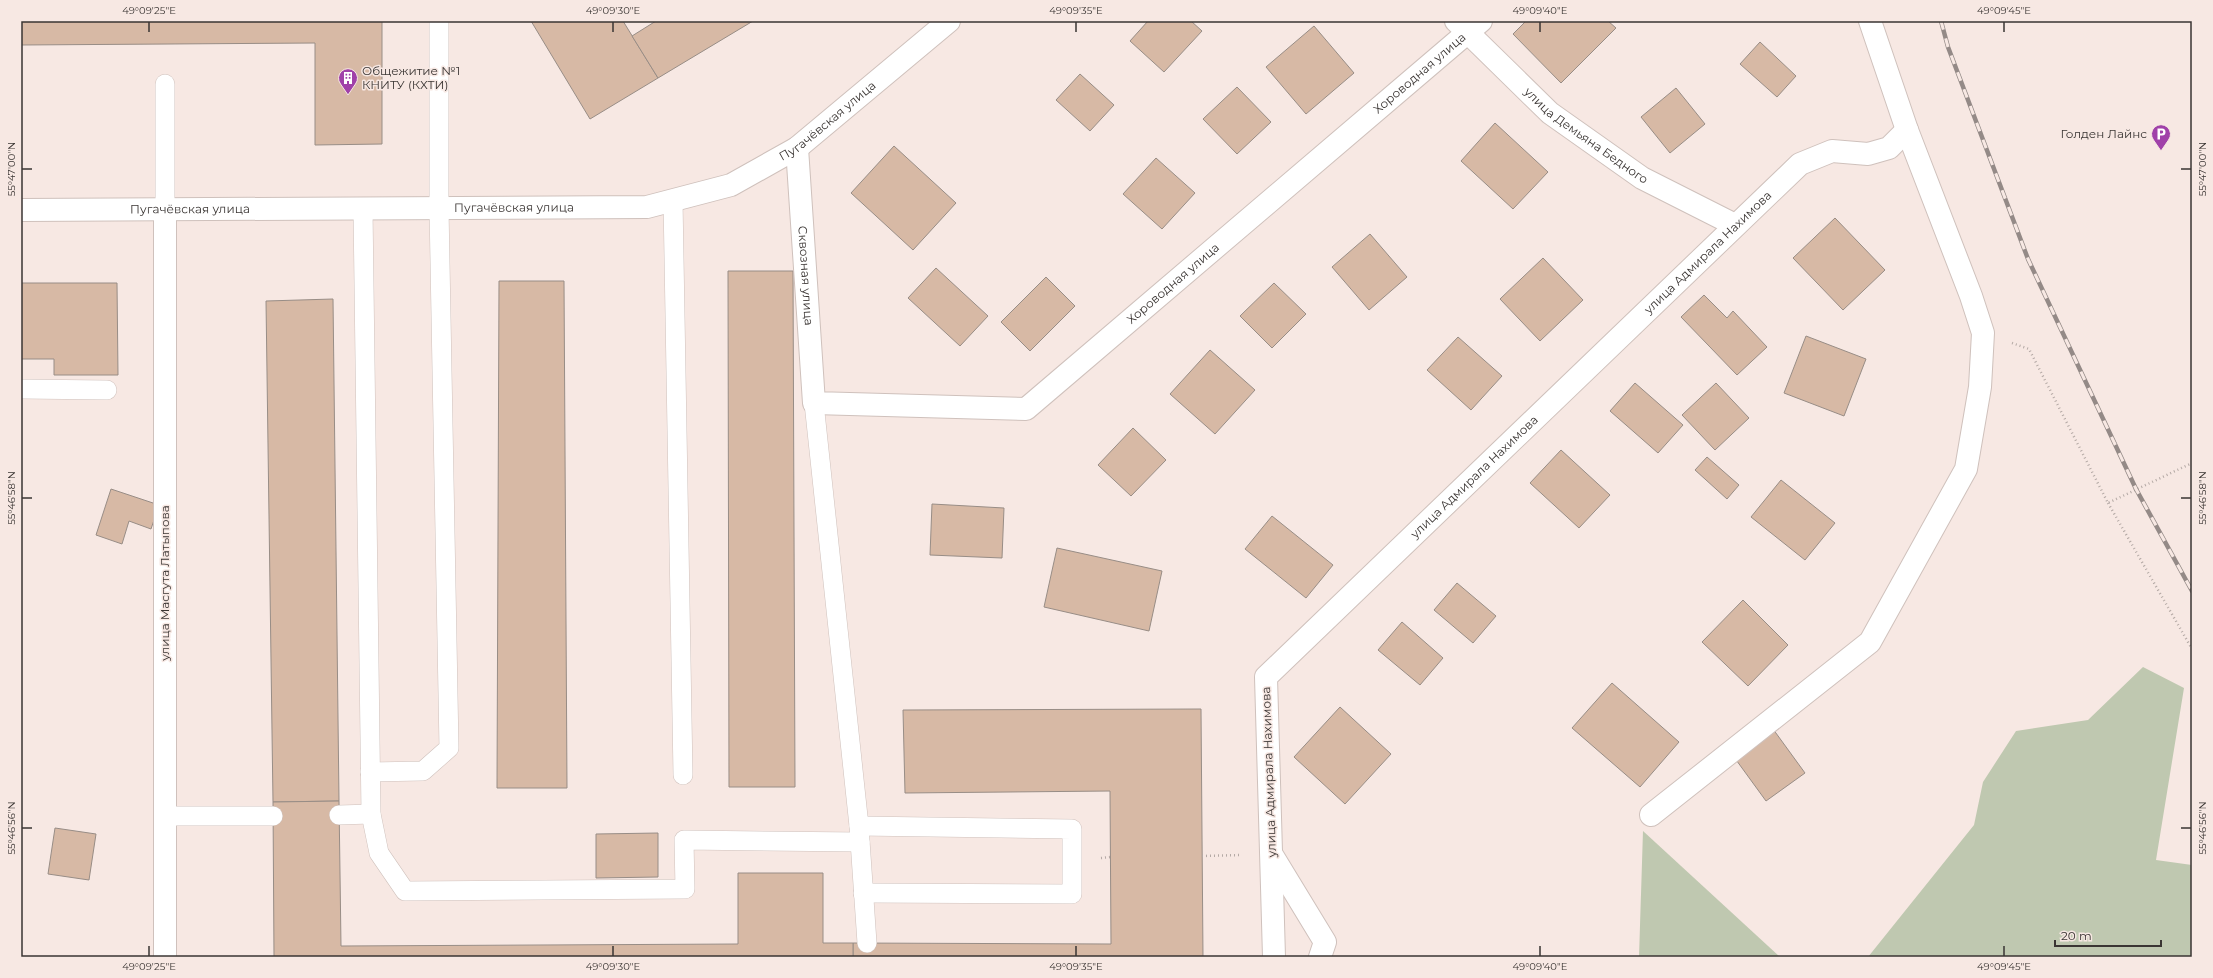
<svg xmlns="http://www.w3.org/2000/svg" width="2213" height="978" viewBox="0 0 2213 978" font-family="Montserrat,sans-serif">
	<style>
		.green { fill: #bfc8b0 }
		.building { fill: #d7b9a5; stroke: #988d86 }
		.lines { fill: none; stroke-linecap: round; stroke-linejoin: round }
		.service-casing { stroke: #cfc1bc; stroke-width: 20 }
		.minor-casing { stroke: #cfc1bc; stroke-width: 24 }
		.tertiary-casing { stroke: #cfc1bc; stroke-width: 24 }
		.path { stroke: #b4a9a5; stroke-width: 2.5; stroke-dasharray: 1 3; stroke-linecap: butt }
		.service { stroke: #fff; stroke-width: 19 }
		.minor { stroke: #fff; stroke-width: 22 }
		.tertiary { stroke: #fff; stroke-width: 22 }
		.rail-casing { stroke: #948a87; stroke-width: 4.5 }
		.rail { stroke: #f7e8e3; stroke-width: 3; stroke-dasharray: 9; stroke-linecap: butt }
		.ticks { fill: none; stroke: #3a3533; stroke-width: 1.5 }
		.labels { text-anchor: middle; stroke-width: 3; stroke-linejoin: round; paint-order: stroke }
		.poi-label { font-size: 12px; fill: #3a3533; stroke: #f7e8e3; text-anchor: start }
		.street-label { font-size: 12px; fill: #3a3533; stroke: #f7e8e3 }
		.neatline { fill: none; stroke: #3a3533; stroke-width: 1.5 }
		.ticks-label { font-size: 10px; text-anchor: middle; fill: #3a3533 }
	</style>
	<rect width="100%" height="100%" fill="#f7e8e3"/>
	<g class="green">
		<polygon points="2143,667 2184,688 2156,860 2192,865 2192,957 1868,957 1974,825 1983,782 2016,731 2088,720"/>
		<polygon points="1643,831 1780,957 1639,957"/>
	</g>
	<g class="building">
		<polygon points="21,21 382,21 382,144 315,145 315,43 21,45"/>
		<polygon points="531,21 623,21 658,78 590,119"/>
		<polygon points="656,21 753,21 658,78 632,36"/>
		<polygon points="1148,21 1191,21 1202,31 1164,72 1130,41"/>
		<polygon points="1526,21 1608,21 1616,28 1561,83 1513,34"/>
		<polygon points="1314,26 1354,73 1306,114 1266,67"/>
		<polygon points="1760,42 1796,76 1777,97 1740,64"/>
		<polygon points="1080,74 1114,105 1090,131 1056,100"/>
		<polygon points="1237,87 1271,122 1237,154 1203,119"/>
		<polygon points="1676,88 1705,124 1670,153 1641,117"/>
		<polygon points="1495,123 1548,172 1513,209 1461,161"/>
		<polygon points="894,146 956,203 913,250 851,193"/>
		<polygon points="1156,158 1195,193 1162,229 1123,194"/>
		<polygon points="1835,218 1885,270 1843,310 1793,258"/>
		<polygon points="1370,234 1407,277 1369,310 1332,267"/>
		<polygon points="1543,258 1583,300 1540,341 1500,299"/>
		<polygon points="936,268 988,316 960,346 908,298"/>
		<polygon points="728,271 793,271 795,787 729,787"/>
		<polygon points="1046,277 1075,306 1030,351 1001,322"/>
		<polygon points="499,281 564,281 567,788 497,788"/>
		<polygon points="21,283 117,283 118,375 54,375 54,359 21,359"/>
		<polygon points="1274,283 1306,314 1272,348 1240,316"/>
		<polygon points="1704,295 1727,318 1733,311 1767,347 1737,375 1681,317"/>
		<polygon points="333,299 339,801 273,802 266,301"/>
		<polygon points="1806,336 1866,359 1844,416 1784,393"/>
		<polygon points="1458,337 1502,376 1471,410 1427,370"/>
		<polygon points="1210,350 1255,390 1215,434 1170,394"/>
		<polygon points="1635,383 1683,425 1658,453 1610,411"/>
		<polygon points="1716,383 1749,418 1715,450 1682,415"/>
		<polygon points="1133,428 1166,460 1131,496 1098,465"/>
		<polygon points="1561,450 1610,495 1579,528 1530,483"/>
		<polygon points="1707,457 1739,485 1727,499 1695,470"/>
		<polygon points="1781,480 1835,523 1805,560 1751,517"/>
		<polygon points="111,489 159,505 151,529 129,521 122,544 96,535"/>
		<polygon points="932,504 1004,508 1002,558 930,555"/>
		<polygon points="1272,516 1333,565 1306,598 1245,549"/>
		<polygon points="1057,548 1162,571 1149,631 1044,607"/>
		<polygon points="1457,583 1496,616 1473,643 1434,610"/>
		<polygon points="1743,600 1788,645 1748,686 1702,642"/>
		<polygon points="1402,622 1443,658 1420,685 1378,650"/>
		<polygon points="1612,683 1679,742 1640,787 1572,728"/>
		<polygon points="1340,707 1391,754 1345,804 1294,757"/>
		<polygon points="1201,709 1203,957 853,957 853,943 1111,944 1110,791 905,793 903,710"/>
		<polygon points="1773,729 1805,773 1766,801 1734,757"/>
		<polygon points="339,801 341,946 738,944 738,873 823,873 823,943 853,943 853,957 274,957 273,802"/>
		<polygon points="55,828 96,834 89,880 48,874"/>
		<polygon points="658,833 658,877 596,878 596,834"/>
	</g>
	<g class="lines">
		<defs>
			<g id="service">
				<polyline points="165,84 165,210"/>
				<polyline points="673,200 683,775"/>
				<polyline points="363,209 371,814 379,853 405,891 685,889 684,840 860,842"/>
				<polyline points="21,389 107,390"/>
				<polyline points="814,403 859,826 867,943"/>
				<polyline points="370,772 423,771 449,748 439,208 439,21"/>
				<polyline points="339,815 371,814"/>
				<polyline points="165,816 273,816"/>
				<polyline points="859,826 1072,829 1072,894 863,893"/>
			</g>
			<g id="minor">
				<path id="s1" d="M1456,21L1550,113L1642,178L1735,225"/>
				<path id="s2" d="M797,148L814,403L1026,409L1481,21"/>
				<polyline points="1651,815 1870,642 1966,469 1980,387 1983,333 1971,296 1907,130 1870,21"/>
				<polyline points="1272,855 1325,942 1320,957"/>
				<polyline points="165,957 165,210"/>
				<path id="s3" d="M1274,957L1266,677L1800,164L1832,151L1868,154L1889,148L1907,130"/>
			</g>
			<g id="tertiary">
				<path id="s4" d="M21,210L647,207L731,185L797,148L949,21"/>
			</g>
		</defs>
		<use href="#service" class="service-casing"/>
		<use href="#minor" class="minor-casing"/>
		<use href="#tertiary" class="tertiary-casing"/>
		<g class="path">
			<polyline points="2012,343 2029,349 2108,503 2192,463"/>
			<polyline points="2108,503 2192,649"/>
			<polyline points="1202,856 1241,855"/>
			<polyline points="1101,858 1111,857"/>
		</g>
		<use href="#service" class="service"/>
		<use href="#minor" class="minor"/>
		<use href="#tertiary" class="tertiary"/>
		<defs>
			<polyline id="rail" points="1941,21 1948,47 2028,259 2136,489 2192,591"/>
		</defs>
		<use href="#rail" class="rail-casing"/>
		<use href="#rail" class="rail"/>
	</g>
	<path class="ticks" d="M149,22V32M613,22V32M1076,22V32M1540,22V32M2004,22V32M22,169H32M2181,169H2191M22,498H32M2181,498H2191M22,828H32M2181,828H2191M149,946V956M613,946V956M1076,946V956M1540,946V956M2004,946V956"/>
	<defs>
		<symbol id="building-pin" viewBox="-11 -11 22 30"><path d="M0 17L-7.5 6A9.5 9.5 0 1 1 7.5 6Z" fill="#a041a9" stroke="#f7e8e3"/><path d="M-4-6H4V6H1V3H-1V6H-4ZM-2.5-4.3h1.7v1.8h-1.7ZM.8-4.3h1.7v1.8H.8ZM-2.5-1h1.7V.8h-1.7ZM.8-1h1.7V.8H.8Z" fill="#fff"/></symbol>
		<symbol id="parking-pin" viewBox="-11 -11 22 30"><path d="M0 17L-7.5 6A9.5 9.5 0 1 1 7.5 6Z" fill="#a041a9" stroke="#f7e8e3"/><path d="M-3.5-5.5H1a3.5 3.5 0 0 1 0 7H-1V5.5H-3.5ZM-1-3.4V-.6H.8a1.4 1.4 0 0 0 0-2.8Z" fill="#fff"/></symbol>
	</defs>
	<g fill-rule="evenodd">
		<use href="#building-pin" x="337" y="67" width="22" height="30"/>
		<use href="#parking-pin" x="2150" y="123" width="22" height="30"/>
	</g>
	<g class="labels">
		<g class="poi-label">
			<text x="362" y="75">Общежитие №1<tspan x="362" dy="14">КНИТУ (КХТИ)</tspan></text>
			<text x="2147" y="138" text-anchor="end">Голден Лайнс</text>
		</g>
		<g class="street-label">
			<text dy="4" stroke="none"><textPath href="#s2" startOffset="985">Хороводная улица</textPath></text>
			<text dy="4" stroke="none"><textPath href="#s4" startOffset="829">Пугачёвская улица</textPath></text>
			<text dy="4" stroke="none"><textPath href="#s1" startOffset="174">улица Демьяна Бедного</textPath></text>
			<text dy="4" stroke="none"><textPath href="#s4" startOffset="493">Пугачёвская улица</textPath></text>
			<text dy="4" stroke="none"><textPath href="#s4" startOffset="169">Пугачёвская улица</textPath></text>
			<text dy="4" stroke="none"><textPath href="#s3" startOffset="893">улица Адмирала Нахимова</textPath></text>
			<text dy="4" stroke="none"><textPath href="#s2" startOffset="128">Сквозная улица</textPath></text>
			<text dy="4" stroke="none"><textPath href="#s2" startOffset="661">Хороводная улица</textPath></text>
			<text dy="4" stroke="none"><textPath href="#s3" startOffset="569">улица Адмирала Нахимова</textPath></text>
			<text transform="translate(165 583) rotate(-90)" y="4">улица Масгута Латыпова</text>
			<text transform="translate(1269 772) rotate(-92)" y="4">улица Адмирала Нахимова</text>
		</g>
	</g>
	<rect width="2213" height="978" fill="none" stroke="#f7e8e3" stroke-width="44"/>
	<path d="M2055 940v6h106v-6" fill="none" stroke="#3a3533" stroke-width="2"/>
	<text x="2061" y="940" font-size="12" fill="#3a3533" stroke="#f7e8e3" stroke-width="3" paint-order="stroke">20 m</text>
	<rect x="22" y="22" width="2169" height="934" class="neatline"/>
	<g class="ticks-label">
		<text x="149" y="14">49°09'25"E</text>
		<text x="613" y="14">49°09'30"E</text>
		<text x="1076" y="14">49°09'35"E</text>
		<text x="1540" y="14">49°09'40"E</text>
		<text x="2004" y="14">49°09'45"E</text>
		<text transform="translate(11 169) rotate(-90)" y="4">55°47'00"N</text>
		<text transform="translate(2202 169) rotate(-90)" y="4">55°47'00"N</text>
		<text transform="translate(11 498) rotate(-90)" y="4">55°46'58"N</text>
		<text transform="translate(2202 498) rotate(-90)" y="4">55°46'58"N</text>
		<text transform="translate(11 828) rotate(-90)" y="4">55°46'56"N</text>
		<text transform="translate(2202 828) rotate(-90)" y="4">55°46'56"N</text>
		<text x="149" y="970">49°09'25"E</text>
		<text x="613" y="970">49°09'30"E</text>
		<text x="1076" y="970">49°09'35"E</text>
		<text x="1540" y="970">49°09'40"E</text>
		<text x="2004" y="970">49°09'45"E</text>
	</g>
</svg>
